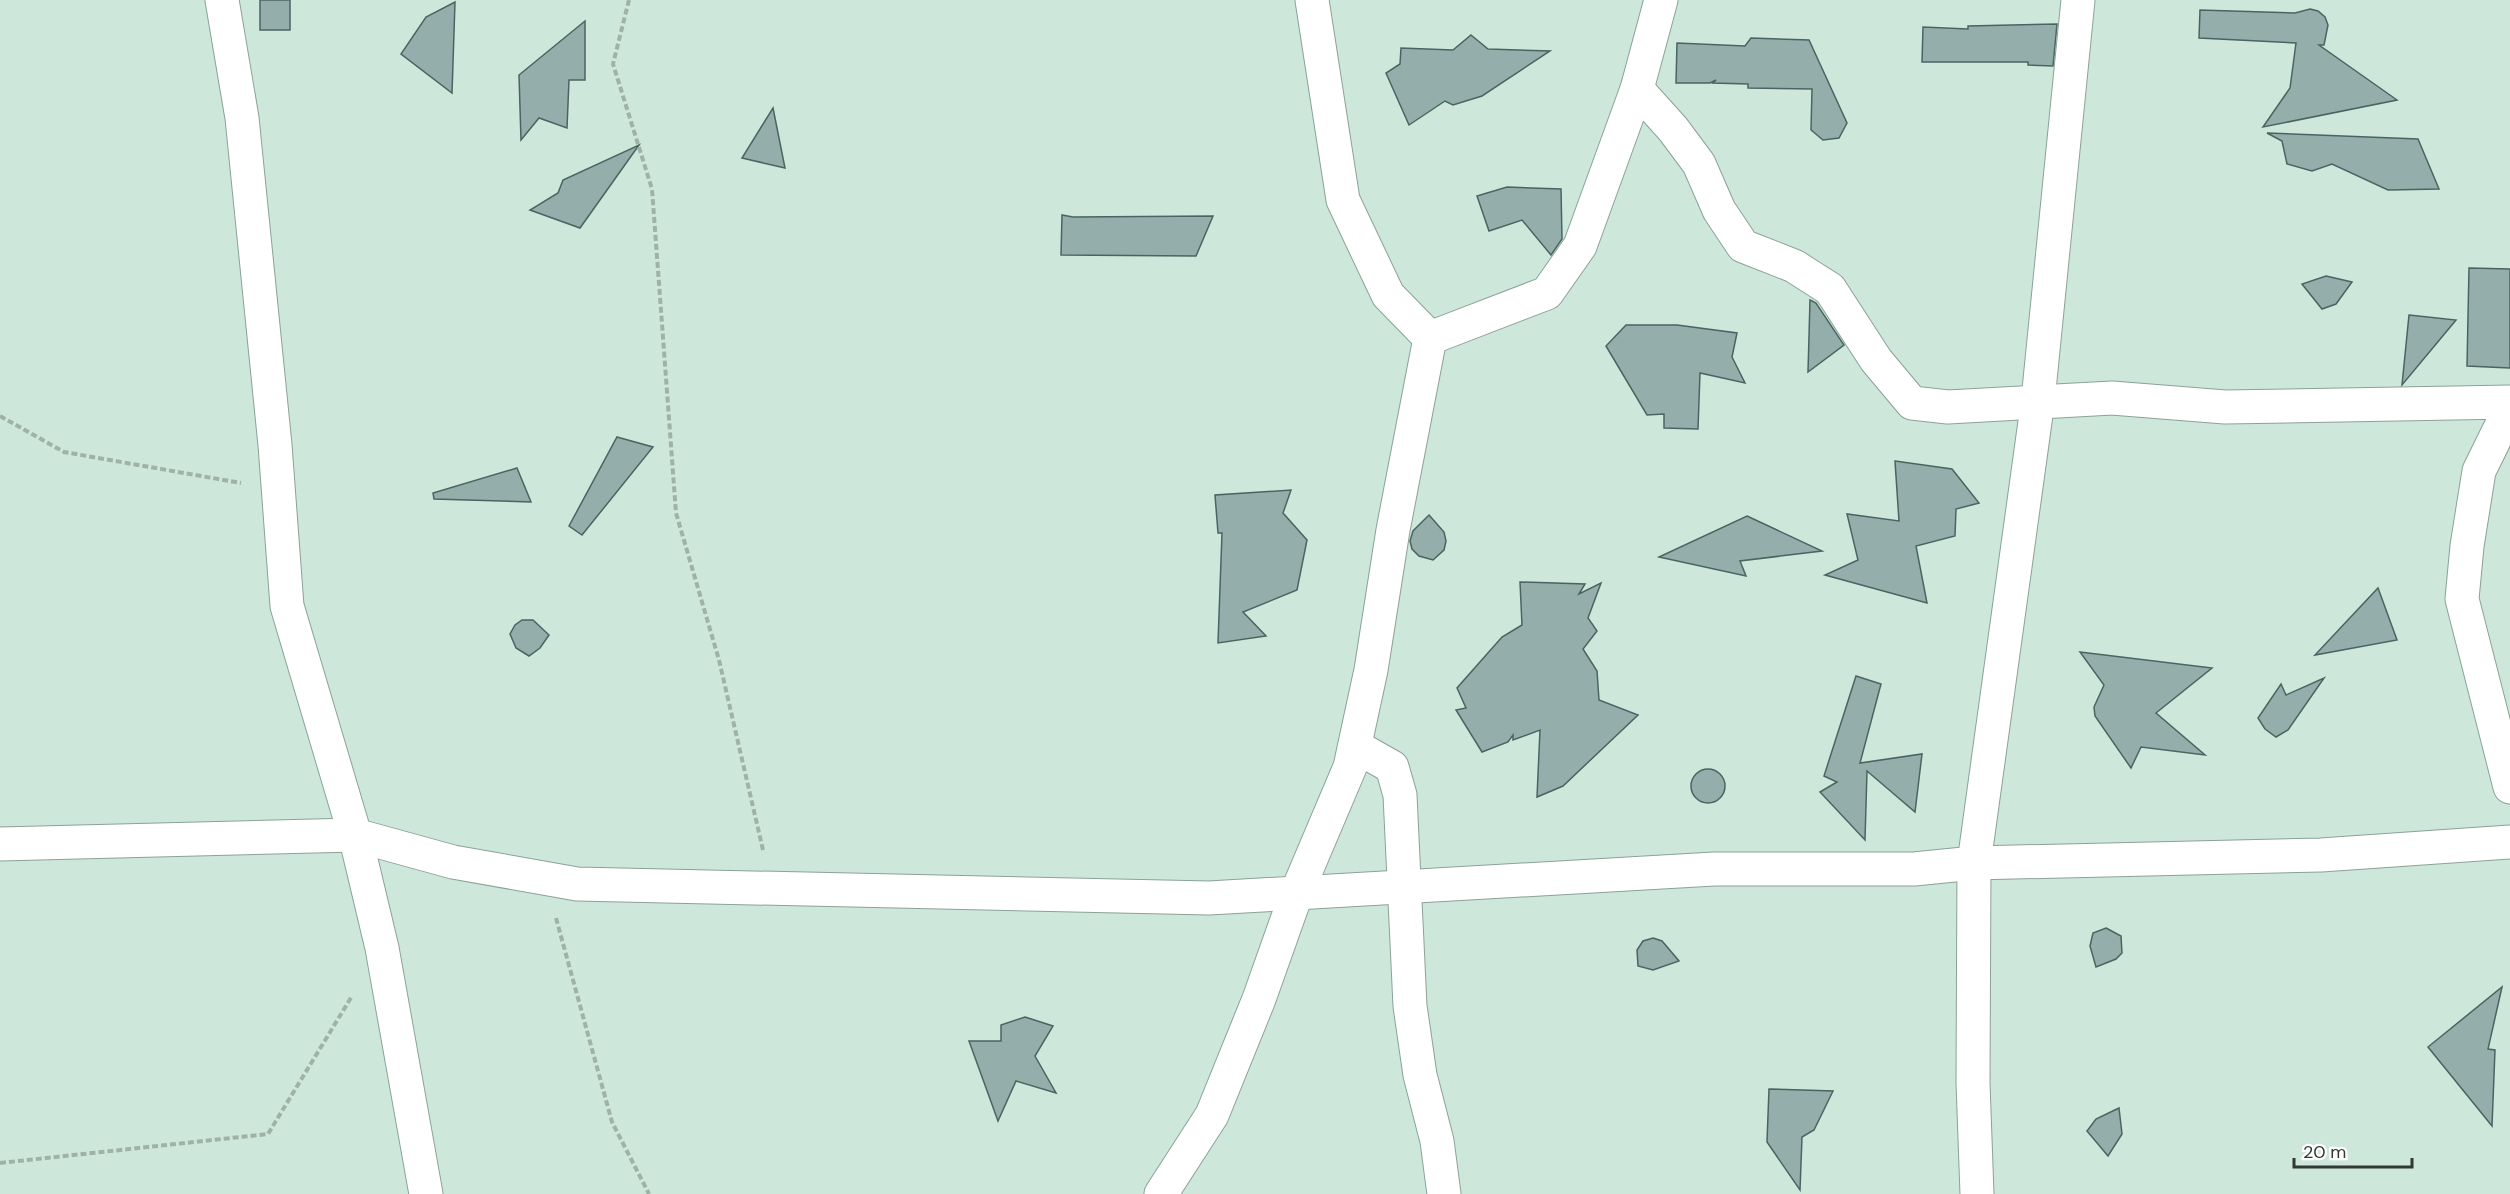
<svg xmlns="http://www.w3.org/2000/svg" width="2510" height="1194" viewBox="0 0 2510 1194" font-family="'DM Sans',sans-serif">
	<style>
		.building { fill: #94afab; stroke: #4b6461; stroke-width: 1.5 }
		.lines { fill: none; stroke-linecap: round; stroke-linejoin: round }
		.minor-casing { stroke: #8ba297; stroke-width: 35 }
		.path { stroke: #9eb2a8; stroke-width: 4; stroke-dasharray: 6 3; stroke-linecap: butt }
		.minor { stroke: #fff; stroke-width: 33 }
	</style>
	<rect width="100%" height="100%" fill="#cee7db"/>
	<g class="building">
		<rect x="260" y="0" width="30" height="30"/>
		<polygon points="455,2 452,93 401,54 426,17"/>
		<polygon points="2310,9 2318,11 2325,17 2328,25 2324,45 2319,45 2397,100 2263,127 2290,88 2296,43 2199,38 2200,10 2295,13"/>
		<polygon points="585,21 585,80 569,80 567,128 539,118 521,140 519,75"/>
		<polygon points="2057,24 2053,66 2028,65 2028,62 1922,62 1923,27 1968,29 1968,26"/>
		<polygon points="1471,35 1488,49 1550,51 1482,96 1453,105 1445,101 1409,125 1386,73 1400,64 1401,48 1453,50"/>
		<polygon points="1751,38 1809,40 1847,123 1839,138 1823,140 1811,130 1812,89 1748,88 1748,84 1713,83 1716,80 1710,83 1676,83 1677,43 1745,46"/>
		<polygon points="773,108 785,168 742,158"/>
		<polygon points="2267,133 2418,139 2439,189 2388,190 2332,164 2312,171 2287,164 2282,141"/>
		<polygon points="639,145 580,228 530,210 558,193 563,180"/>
		<polygon points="1507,187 1561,189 1562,239 1551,255 1522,220 1489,231 1477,196"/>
		<polygon points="1062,215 1073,217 1213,216 1196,256 1061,255"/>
		<polygon points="2469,268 2510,269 2510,368 2467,366"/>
		<polygon points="2326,276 2352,282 2336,304 2322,309 2302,284"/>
		<polygon points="1810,300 1816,303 1844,345 1808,372"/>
		<polygon points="2409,315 2456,320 2402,385"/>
		<polygon points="1626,325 1677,325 1737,333 1732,357 1745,383 1700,373 1698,429 1664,428 1664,414 1647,415 1606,346"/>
		<polygon points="617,437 653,447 582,535 569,526"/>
		<polygon points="1895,461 1952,469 1979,503 1956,509 1955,536 1916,546 1927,603 1825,575 1858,560 1847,514 1899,521"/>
		<polygon points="517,468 531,502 434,499 433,493"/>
		<polygon points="1291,490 1283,513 1307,540 1297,590 1243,612 1266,636 1218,643 1222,533 1218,533 1215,495"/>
		<polygon points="1429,515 1444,532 1446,541 1444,550 1433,560 1419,556 1412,549 1410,541 1413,531"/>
		<polygon points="1747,516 1822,551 1740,561 1746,576 1659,557"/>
		<polygon points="1520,582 1585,584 1579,594 1601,583 1588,618 1597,631 1583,649 1597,671 1599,700 1638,715 1563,786 1537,797 1540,730 1513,740 1513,735 1508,742 1482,752 1456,710 1466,708 1457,688 1502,637 1522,625"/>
		<polygon points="2378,588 2397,640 2315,655"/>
		<polygon points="522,620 533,620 549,635 540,648 529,656 516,648 510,634 515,625"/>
		<polygon points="2080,652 2212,668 2156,713 2205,755 2141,747 2131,768 2095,716 2094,707 2104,685"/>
		<polygon points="1856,676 1881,684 1860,763 1922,754 1915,812 1867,771 1865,840 1820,792 1837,782 1824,776"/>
		<polygon points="2324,678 2288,730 2276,737 2265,729 2258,718 2281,684 2286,695"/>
		<circle cx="1708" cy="786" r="17"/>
		<polygon points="2106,928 2121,936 2122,953 2116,959 2096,967 2090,946 2093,933"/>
		<polygon points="1653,938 1662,941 1679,961 1653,970 1638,966 1637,950 1643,941"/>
		<polygon points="2502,987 2488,1049 2495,1050 2492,1126 2428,1047"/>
		<polygon points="1025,1017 1053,1026 1035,1056 1056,1093 1016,1081 998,1121 969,1041 1001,1041 1001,1025"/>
		<polygon points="1769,1089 1833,1091 1814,1130 1802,1137 1800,1190 1767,1142"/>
		<polygon points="2119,1108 2122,1134 2108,1156 2087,1131 2096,1119"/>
	</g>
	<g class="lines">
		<defs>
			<g id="minor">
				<polyline points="222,0 242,118 275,445 287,606 355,835 382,948 426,1194"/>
				<polyline points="1312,0 1343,200 1388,295 1430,338"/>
				<polyline points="1637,89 1673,129 1699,164 1719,210 1743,246 1794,266 1830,289 1876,360 1912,403 1948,407 2112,398 2225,407 2510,402"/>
				<polyline points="1430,338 1547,293 1580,246 1637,89 1661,0"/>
				<polyline points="2510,408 2479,471 2467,546 2462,599 2510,787"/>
				<polyline points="1355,746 1392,767 1400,795 1410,1006 1420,1075 1437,1141 1444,1194"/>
				<polyline points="0,844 355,835 453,862 577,884 1209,898 1714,869 1914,869 1974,863 2321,855 2510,842"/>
				<polyline points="1161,1194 1212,1115 1259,999 1297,892 1350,767 1371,670 1393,530 1430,338"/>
				<polyline points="1977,1194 1973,1083 1974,863 2038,400 2078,0"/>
			</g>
		</defs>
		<use href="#minor" class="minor-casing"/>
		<g class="path">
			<polyline points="629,0 613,64 652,189 676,513 719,660 763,850"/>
			<polyline points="0,416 64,452 241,483"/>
			<polyline points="556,918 612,1122 649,1194"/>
			<polyline points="0,1163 268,1134 352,996"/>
		</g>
		<use href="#minor" class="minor"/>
	</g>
	<path d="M2294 1158v9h118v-9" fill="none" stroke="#303935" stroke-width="3"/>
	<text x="2303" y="1158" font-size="18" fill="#303935" stroke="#ffffff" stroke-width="4.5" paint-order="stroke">20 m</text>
</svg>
